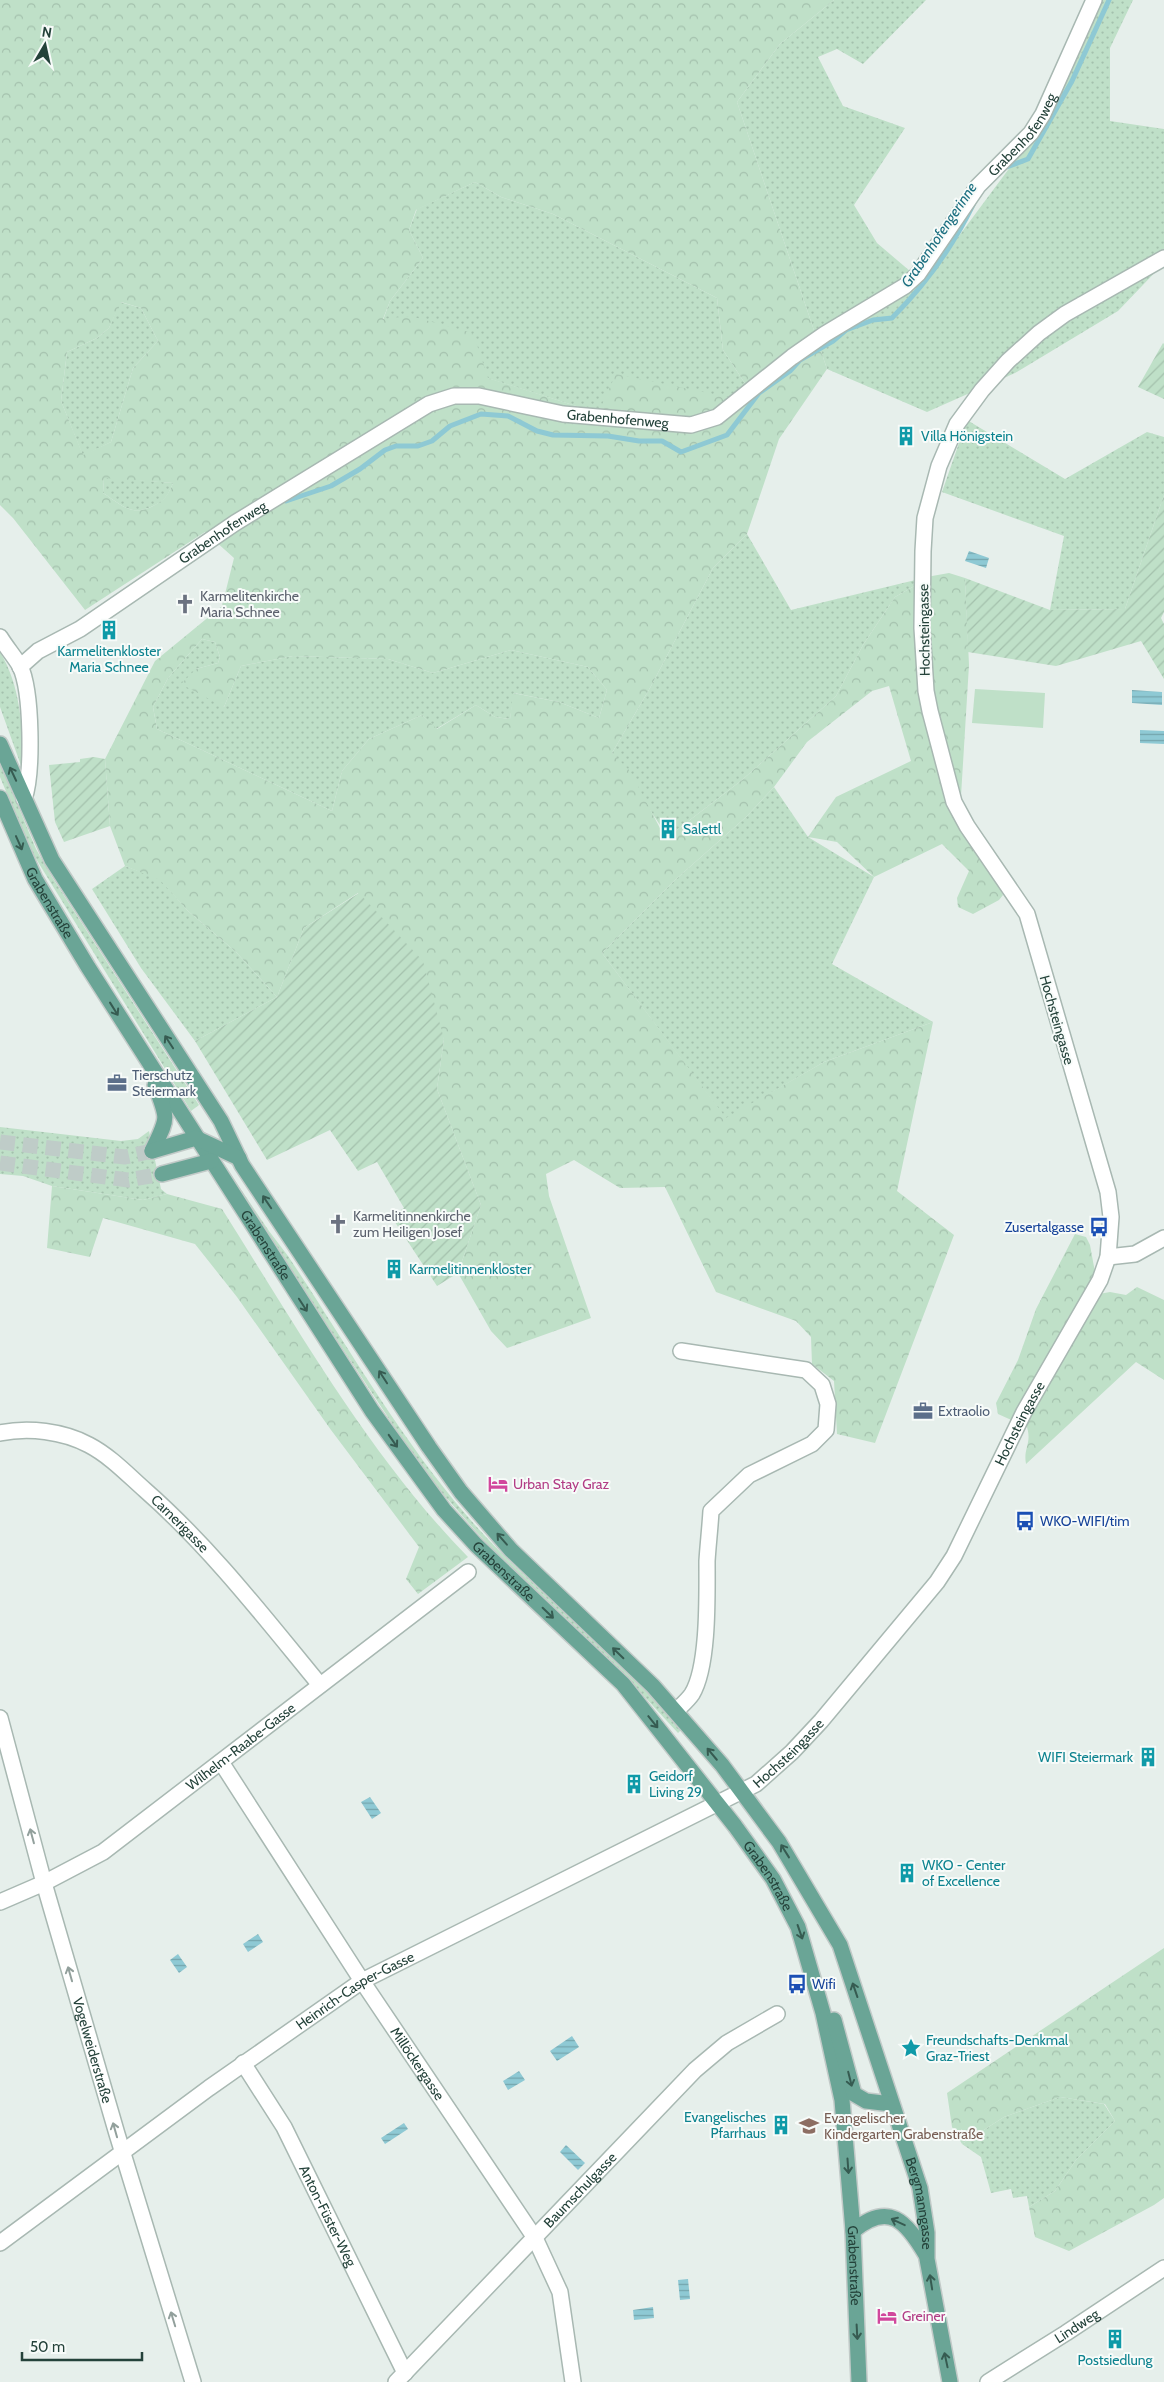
<svg xmlns="http://www.w3.org/2000/svg" width="1164" height="2382" viewBox="0 0 1164 2382" font-family="Cabin,sans-serif">
	<style>
		.grass { fill: url(#grass-dots) }
		.forest { fill: url(#forest-crowns); fill-rule: evenodd }
		.garden { fill: url(#garden-furrows) }
		.pitch { fill: #bfe0c8 }
		.water { fill: url(#water-rules) }
		.lines { fill: none; stroke-linecap: round; stroke-linejoin: round }
		.stream { stroke: #8ec9d4; stroke-width: 5 }
		.primary-tunnel { stroke: #bfccc8; stroke-width: 15; stroke-dasharray: 15 8; stroke-linecap: butt }
		.street-casing { stroke: #a8b8b2; stroke-width: 18 }
		.primary-casing { stroke: #c2cac8; stroke-width: 18 }
		.street { stroke: #fff; stroke-width: 15 }
		.primary { stroke: #6aa596; stroke-width: 15 }
		.oneway { stroke: #365b51 }
		.oneway2 { stroke: #92a09c }
		.labels { text-anchor: middle; stroke-width: 4; stroke-linejoin: round; paint-order: stroke }
		.street-label { font-size: 14px; fill: #24423a; stroke: #f7fbf9 }
		.culture-label { font-size: 14px; fill: #0d838f; stroke: #f7fbf9; text-anchor: start }
		.worship-label { font-size: 14px; fill: #5b616d; stroke: #f7fbf9; text-anchor: start }
		.service-label { font-size: 14px; fill: #4e5e75; stroke: #f7fbf9; text-anchor: start }
		.transit-label { font-size: 14px; fill: #164399; stroke: #f7fbf9; text-anchor: start }
		.hotel-label { font-size: 14px; fill: #b23c85; stroke: #f7fbf9; text-anchor: start }
		.education-label { font-size: 14px; fill: #785e54; stroke: #f7fbf9; text-anchor: start }
		.water-label { font-size: 15px; font-style: italic; fill: #1c6f80; stroke: #f7fbf9 }
	</style>
	<defs>
		<pattern id="grass-dots" width="8" height="8" patternUnits="userSpaceOnUse" patternTransform="scale(1.25)"><rect width="8" height="8" fill="#bfe0c8"/><path d="M2 2h.1M6 6h.1" fill="none" stroke="#a4c1ad" stroke-width="1.8" stroke-linecap="round"/></pattern>
		<pattern id="forest-crowns" width="20" height="18" patternUnits="userSpaceOnUse" patternTransform="scale(1.25)"><rect width="20" height="18" fill="#bfe0c8"/><path d="M2 6a3 3 0 1 1 6 0M12 15a3 3 0 1 1 6 0" fill="none" stroke="#a4c1ad"/></pattern>
		<pattern id="garden-furrows" width="10" height="10" patternUnits="userSpaceOnUse" patternTransform="scale(1.25)"><rect width="10" height="10" fill="#bfe0c8"/><path d="M-1 1l2-2M0 10L10 0M9 11l2-2" fill="none" stroke="#a4c1ad"/></pattern>
		<pattern id="water-rules" width="6" height="5" patternUnits="userSpaceOnUse" patternTransform="scale(1.25)"><rect width="6" height="5" fill="#8ec9d4"/><path d="M0 2.5h6" fill="none" stroke="#74a5ad"/></pattern>
	</defs>
	<rect width="100%" height="100%" fill="#e6efeb"/>
	<g class="grass">
		<polygon points="834,0 926,0 863,64 837,49 818,57 843,106 905,128 854,205 877,243 924,283 1040,127 1094,0 1133,0 1110,48 1110,121 1164,129 1164,263 1118,311 1015,373 927,412 827,369 737,102 780,44"/>
		<polygon points="475,182 501,197 553,214 717,298 723,350 746,385 737,399 598,413 487,378 383,320 390,301 423,258 409,230 417,209"/>
		<polygon points="120,302 141,308 158,341 133,368 111,442 83,456 61,401 67,352 97,338 109,328"/>
		<polygon points="967,420 1065,479 1147,432 1164,437 1164,495 1125,609 1050,610 1064,536 942,492"/>
		<path d="M104,477L173,483C168,495 166,500 153,506C131,517 122,505 103,493Z"/>
		<polygon points="747,534 791,610 932,576 895,597 863,645 836,696 742,780 673,833 666,835 662,832 660,825 612,753 650,688 713,568"/>
		<polygon points="202,639 215,642 220,657 218,663 196,669 224,707 241,666 293,656 388,659 433,673 511,650 588,667 607,690 599,718 559,702 514,693 510,719 495,717 476,705 436,729 422,715 369,739 342,771 332,811 157,729 153,707 168,678"/>
		<path d="M0,652C21,687 22,726 24,766L23,771L0,707Z"/>
		<polygon points="0,763 36,849 52,877 199,1105 191,1111 30,849 0,777"/>
		<polygon points="774,787 808,837 874,877 832,964 933,1022 824,1062 726,1119 602,953 675,880 746,817"/>
		<polygon points="125,866 160,879 188,911 236,952 277,997 195,1041 141,968 92,889"/>
		<polygon points="0,1127 121,1141 138,1139 149,1131 161,1189 167,1194 143,1200 52,1186 23,1176 0,1174"/>
		<path d="M224,1164L269,1231L288,1256C346,1343 399,1437 468,1517C514,1571 572,1616 622,1666C643,1686 662,1708 681,1730L678,1733L617,1667L503,1562L436,1486L407,1446L222,1166Z"/>
		<polygon points="1060,2097 1104,2104 1115,2121 1076,2160 1055,2191 1029,2207 1027,2196 1013,2198 1011,2189 991,2193 981,2157 962,2144 1004,2117"/>
	</g>
	<g class="forest">
		<path d="M0,0H834L780,44L737,102L827,369L779,439L747,534L713,568L650,688L612,753L630,771L662,832L666,835L673,833L742,780L836,696L863,645L895,597L932,576L949,573L965,578L969,665L961,796L951,811L989,867L1003,895L999,900L973,914L958,907L957,898L969,871L942,844L874,877L837,842L808,837L836,797L911,761L889,686L872,691L807,742L774,787L746,817L675,880L602,953L726,1118L824,1062L933,1022L897,1191L954,1235L875,1443L837,1434L834,1381L812,1364L811,1337L796,1321L716,1292L665,1187L620,1188L574,1160L546,1174L549,1196L591,1318L507,1348L491,1331L458,1273L481,1205L437,1089L444,1039L358,893L304,928L277,997L236,952L188,911L160,880L125,866L110,826L105,759L155,661L222,606L234,558L205,532L85,610L13,518L0,505ZM475,182L501,197L553,214L717,298L723,350L746,385L737,399L616,374L598,413L488,378L473,333L410,316L383,319L390,301L423,258L409,230L416,210ZM121,302L141,308L158,341L133,368L111,442L83,455L61,401L67,352L97,338L109,328ZM104,478L173,483C168,495 165,500 153,506C131,517 122,505 103,493ZM202,639L215,642L220,657L218,663L196,669L181,684L224,707L241,666L293,656L388,659L433,673L511,650L588,667L607,690L599,718L559,702L513,693L510,719L495,717L476,705L437,729L422,715L369,739L342,771L332,811L157,729L153,707L168,678Z"/>
		<path d="M52,1186L143,1200L167,1194L222,1209C296,1326 370,1457 468,1557L418,1594L406,1579L419,1547L331,1430L237,1297L195,1244L103,1218L90,1257L47,1248Z"/>
		<path d="M1075,1234L1086,1237L1090,1245L1099,1294L1110,1292L1126,1295L1137,1287L1164,1300V1380L1136,1362L1026,1464C1023,1448 1032,1444 1027,1427L998,1414L996,1403L1018,1360L1036,1309Z"/>
		<polygon points="1164,1948 1164,2198 1154,2205 1069,2251 1035,2237 1029,2207 1055,2191 1076,2160 1115,2121 1105,2104 1060,2097 1004,2117 962,2144 952,2127 947,2093"/>
	</g>
	<g class="garden">
		<polygon points="1163,343 1164,344 1164,399 1138,387"/>
		<polygon points="1164,495 1164,612 1161,618 1164,624 1164,679 1141,641 1056,666 968,652 965,578 1050,610 1125,609"/>
		<polygon points="94,757 105,759 110,826 64,842 55,822 49,765 80,762 80,759"/>
		<polygon points="359,893 423,961 444,1039 437,1089 481,1205 458,1273 437,1286 391,1216 404,1208 377,1162 358,1171 330,1130 267,1160 195,1041 277,997 304,928"/>
	</g>
	<polygon class="pitch" points="975,689 1045,693 1043,728 972,723"/>
	<g class="water">
		<polygon points="969,551 989,558 986,568 965,561"/>
		<polygon points="1132,690 1162,692 1162,705 1132,703"/>
		<polygon points="1140,730 1164,731 1164,744 1140,743"/>
		<polygon points="370,1797 381,1813 372,1819 361,1802"/>
		<polygon points="258,1934 263,1942 248,1952 243,1944"/>
		<polygon points="178,1954 187,1967 179,1973 170,1960"/>
		<polygon points="572,2036 579,2047 557,2061 550,2051"/>
		<polygon points="519,2071 525,2080 508,2090 503,2081"/>
		<polygon points="404,2123 408,2129 385,2144 381,2138"/>
		<polygon points="566,2145 585,2163 578,2170 560,2152"/>
		<polygon points="688,2279 690,2299 680,2300 678,2280"/>
		<polygon points="653,2307 654,2318 634,2320 633,2310"/>
	</g>
	<g class="lines">
		<g class="stream">
			<polyline points="1004,168 1028,159 1072,81 1109,0"/>
			<path d="M286,501L331,486L360,469L385,450L396,446H418L432,441L450,426L481,414L508,416L537,431L553,435L608,436L639,441H662L681,452L727,435L759,393L790,371L800,360L833,341L846,330L873,320L892,318C924,286 953,246 973,205"/>
		</g>
		<g class="primary-tunnel">
			<polyline points="0,1142 125,1157 152,1151"/>
			<polyline points="0,1163 128,1180 162,1174"/>
		</g>
		<defs>
			<g id="street">
				<path d="M0,637C6,647 14,656 20,666C32,691 33,773 24,799"/>
				<path id="s1" d="M20,667L38,651L80,629L235,523L429,404L454,396H479L563,414L691,425L717,417L792,357L825,334L905,286L918,274L978,186L1031,133L1043,114L1094,0"/>
				<polyline points="1108,1257 1135,1254 1164,1238"/>
				<path id="s2" d="M0,1433C28,1427 63,1431 89,1445C110,1456 127,1474 145,1490C211,1548 264,1617 320,1685"/>
				<path d="M676,1711C681,1706 688,1700 692,1694C709,1666 707,1594 707,1561C708,1545 710,1528 711,1511L749,1475L812,1444L826,1430L828,1404L822,1385L806,1370L681,1351"/>
				<path id="s3" d="M0,1718L44,1883L117,2134L193,2382"/>
				<path id="s4" d="M221,1762L362,1981L535,2238L560,2292L573,2382"/>
				<path id="s5" d="M0,1902L44,1883L103,1852L468,1572"/>
				<path id="s6" d="M243,2063L284,2127L405,2373"/>
				<path id="s7" d="M0,2243L209,2088L362,1981L756,1784L792,1752L821,1721L937,1582L954,1556L1024,1412L1100,1280L1108,1257L1111,1217L1108,1192L1027,914L967,826L954,802L930,711L926,691L922,628L923,551L925,518L939,466L957,424L982,390L1008,361L1039,333L1065,314L1164,258"/>
				<path id="s8" d="M396,2382L695,2070L727,2043L777,2014"/>
				<path id="s9" d="M988,2382L1066,2333L1164,2268"/>
			</g>
			<g id="primary">
				<path id="s10" d="M0,744L52,860L221,1121L242,1165L429,1447L461,1492L511,1550L653,1686L722,1765L779,1842L840,1945L920,2188L927,2233V2259L950,2382"/>
				<path id="s11" d="M0,798L35,879L88,967L372,1411L444,1510L476,1545L623,1684L735,1826L773,1879L798,1927L823,2013L842,2100L853,2231L859,2382"/>
				<path d="M152,1151C168,1117 169,1121 155,1085"/>
				<polyline points="152,1151 196,1138 239,1158"/>
				<polyline points="162,1174 211,1161"/>
				<polyline points="834,2020 854,2094 866,2101 891,2104"/>
				<path d="M853,2231C889,2201 906,2221 926,2255"/>
			</g>
		</defs>
		<use href="#street" class="street-casing"/>
		<use href="#primary" class="primary-casing"/>
		<use href="#street" class="street"/>
		<use href="#primary" class="primary"/>
	</g>
	<defs><path id="oneway-shaft" d="M-6 0H5M1.5-3L5.5 0L1.5 3" fill="none" stroke-width="1.6" stroke-linecap="round" stroke-linejoin="round" transform="scale(1.25)"/></defs>
	<g class="oneway">
		<use href="#oneway-shaft" transform="translate(13 774) rotate(-115)"/>
		<use href="#oneway-shaft" transform="translate(19 843) rotate(66)"/>
		<use href="#oneway-shaft" transform="translate(114 1009) rotate(58)"/>
		<use href="#oneway-shaft" transform="translate(169 1042) rotate(-123)"/>
		<use href="#oneway-shaft" transform="translate(267 1202) rotate(-124)"/>
		<use href="#oneway-shaft" transform="translate(303 1305) rotate(57)"/>
		<use href="#oneway-shaft" transform="translate(383 1377) rotate(-123)"/>
		<use href="#oneway-shaft" transform="translate(393 1441) rotate(55)"/>
		<use href="#oneway-shaft" transform="translate(502 1539) rotate(-131)"/>
		<use href="#oneway-shaft" transform="translate(548 1613) rotate(44)"/>
		<use href="#oneway-shaft" transform="translate(618 1653) rotate(-136)"/>
		<use href="#oneway-shaft" transform="translate(653 1722) rotate(51)"/>
		<use href="#oneway-shaft" transform="translate(712 1754) rotate(-130)"/>
		<use href="#oneway-shaft" transform="translate(785 1851) rotate(-122)"/>
		<use href="#oneway-shaft" transform="translate(800 1932) rotate(71)"/>
		<use href="#oneway-shaft" transform="translate(855 1990) rotate(-109)"/>
		<use href="#oneway-shaft" transform="translate(850 2079) rotate(76)"/>
		<use href="#oneway-shaft" transform="translate(848 2166) rotate(86)"/>
		<use href="#oneway-shaft" transform="translate(898 2222) rotate(-155)"/>
		<use href="#oneway-shaft" transform="translate(931 2282) rotate(-99)"/>
		<use href="#oneway-shaft" transform="translate(857 2332) rotate(87)"/>
		<use href="#oneway-shaft" transform="translate(946 2360) rotate(-102)"/>
	</g>
	<g class="oneway2">
		<use href="#oneway-shaft" transform="translate(32 1836) rotate(-105)"/>
		<use href="#oneway-shaft" transform="translate(70 1974) rotate(-106)"/>
		<use href="#oneway-shaft" transform="translate(115 2130) rotate(-106)"/>
		<use href="#oneway-shaft" transform="translate(173 2319) rotate(-107)"/>
	</g>
	<defs>
		<symbol id="building-bare" viewBox="-9 -9 18 18"><path d="M-4-6H4V6H1V3H-1V6H-4ZM-2.5-4.3h1.7v1.8h-1.7ZM.8-4.3h1.7v1.8H.8ZM-2.5-1h1.7V.8h-1.7ZM.8-1h1.7V.8H.8Z" fill="#0f9aa8" stroke="#f7fbf9" stroke-width="2.5" paint-order="stroke"/></symbol>
		<symbol id="church-bare" viewBox="-9 -9 18 18"><path d="M-1.2-6h2.4v3.5h3.3v2.4h-3.3V6h-2.4V-.1h-3.3v-2.4h3.3Z" fill="#6b7280" stroke="#f7fbf9" stroke-width="2.5" paint-order="stroke"/></symbol>
		<symbol id="office-bare" viewBox="-9 -9 18 18"><path d="M-6-3h4V-5.5h4V-3h4V5H-6ZM-1-4.5V-3h2v-1.5ZM-6 0V1H6V0Z" fill="#5c6f8a" stroke="#f7fbf9" stroke-width="2.5" paint-order="stroke"/></symbol>
		<symbol id="bus-bare" viewBox="-9 -9 18 18"><path d="M-5-6H5V4H4V6H2V4H-2V6H-4V4H-5ZM-3.5-4V0h7V-4ZM-3.5 1.2v1.5H-2V1.2ZM2 1.2v1.5H3.5V1.2Z" fill="#1a4fb4" stroke="#f7fbf9" stroke-width="2.5" paint-order="stroke"/></symbol>
		<symbol id="hotel-bare" viewBox="-9 -9 18 18"><path d="M-6-4.5h1.5V1H6V5H4.5V3h-9V5H-6ZM-4 0a1.8 1.8 0 1 1 3.6 0ZM.5 0V-2.5h3Q6-2.5 6 0Z" fill="#d1479c" stroke="#f7fbf9" stroke-width="2.5" paint-order="stroke"/></symbol>
		<symbol id="sight-bare" viewBox="-9 -9 18 18"><path d="M0-6L1.8-2.2L6-1.7L2.9 1.2L3.7 5.4L0 3.3L-3.7 5.4L-2.9 1.2L-6-1.7L-1.8-2.2Z" fill="#0f9aa8" stroke="#f7fbf9" stroke-width="2.5" paint-order="stroke"/></symbol>
		<symbol id="school-bare" viewBox="-9 -9 18 18"><path d="M0-5L7-2L0 1L-7-2ZM-4 1L0 2.5L4 1V4Q0 6-4 4Z" fill="#8d6e63" stroke="#f7fbf9" stroke-width="2.5" paint-order="stroke"/></symbol>
	</defs>
	<g fill-rule="evenodd">
		<use href="#building-bare" x="892" y="422" width="28" height="28"/>
		<use href="#church-bare" x="171" y="590" width="28" height="28"/>
		<use href="#building-bare" x="95" y="616" width="28" height="28"/>
		<use href="#building-bare" x="654" y="815" width="28" height="28"/>
		<use href="#office-bare" x="103" y="1069" width="28" height="28"/>
		<use href="#church-bare" x="324" y="1210" width="28" height="28"/>
		<use href="#bus-bare" x="1085" y="1213" width="28" height="28"/>
		<use href="#building-bare" x="380" y="1255" width="28" height="28"/>
		<use href="#office-bare" x="909" y="1397" width="28" height="28"/>
		<use href="#hotel-bare" x="484" y="1470" width="28" height="28"/>
		<use href="#bus-bare" x="1011" y="1507" width="28" height="28"/>
		<use href="#building-bare" x="1134" y="1743" width="28" height="28"/>
		<use href="#building-bare" x="620" y="1770" width="28" height="28"/>
		<use href="#building-bare" x="893" y="1859" width="28" height="28"/>
		<use href="#bus-bare" x="783" y="1970" width="28" height="28"/>
		<use href="#sight-bare" x="897" y="2034" width="28" height="28"/>
		<use href="#building-bare" x="767" y="2111" width="28" height="28"/>
		<use href="#school-bare" x="795" y="2112" width="28" height="28"/>
		<use href="#hotel-bare" x="873" y="2302" width="28" height="28"/>
		<use href="#building-bare" x="1101" y="2325" width="28" height="28"/>
	</g>
	<g class="labels">
		<g class="street-label">
			<text dy="5" stroke="none"><textPath href="#s1" startOffset="1202">Grabenhofenweg</textPath></text>
			<text dy="5" stroke="none"><textPath href="#s1" startOffset="679">Grabenhofenweg</textPath></text>
			<text dy="5" stroke="none"><textPath href="#s1" startOffset="244">Grabenhofenweg</textPath></text>
			<text transform="translate(924 630) rotate(-91)" y="5">Hochsteingasse</text>
			<text dy="5" stroke="none"><textPath href="#s11" startOffset="116">Grabenstraße</textPath></text>
			<text transform="translate(1057 1020) rotate(74)" y="5">Hochsteingasse</text>
			<text dy="5" stroke="none"><textPath href="#s11" startOffset="521">Grabenstraße</textPath></text>
			<text dy="5" stroke="none"><textPath href="#s7" startOffset="1338">Hochsteingasse</textPath></text>
			<text dy="5" stroke="none"><textPath href="#s2" startOffset="212">Carnerigasse</textPath></text>
			<text dy="5" stroke="none"><textPath href="#s11" startOffset="926">Grabenstraße</textPath></text>
			<text dy="5" stroke="none"><textPath href="#s5" startOffset="288">Wilhelm-Raabe-Gasse</textPath></text>
			<text dy="5" stroke="none"><textPath href="#s7" startOffset="932">Hochsteingasse</textPath></text>
			<text dy="5" stroke="none"><textPath href="#s11" startOffset="1331">Grabenstraße</textPath></text>
			<text dy="5" stroke="none"><textPath href="#s7" startOffset="436">Heinrich-Casper-Gasse</textPath></text>
			<text dy="5" stroke="none"><textPath href="#s3" startOffset="345">Vogelweiderstraße</textPath></text>
			<text dy="5" stroke="none"><textPath href="#s4" startOffset="360">Millöckergasse</textPath></text>
			<text dy="5" stroke="none"><textPath href="#s8" startOffset="266">Baumschulgasse</textPath></text>
			<text dy="5" stroke="none"><textPath href="#s10" startOffset="1745">Bergmanngasse</textPath></text>
			<text dy="5" stroke="none"><textPath href="#s6" startOffset="175">Anton-Füster-Weg</textPath></text>
			<text dy="5" stroke="none"><textPath href="#s11" startOffset="1735">Grabenstraße</textPath></text>
			<text dy="5" stroke="none"><textPath href="#s9" startOffset="105">Lindweg</textPath></text>
		</g>
		<g class="culture-label">
			<text x="921" y="441">Villa Hönigstein</text>
			<text x="109" y="656" text-anchor="middle">Karmelitenkloster<tspan x="109" dy="16">Maria Schnee</tspan></text>
			<text x="683" y="834">Salettl</text>
			<text x="409" y="1274">Karmelitinnenkloster</text>
			<text x="1133" y="1762" text-anchor="end">WIFI Steiermark</text>
			<text x="649" y="1781">Geidorf<tspan x="649" dy="16">Living 29</tspan></text>
			<text x="922" y="1870">WKO - Center<tspan x="922" dy="16">of Excellence</tspan></text>
			<text x="926" y="2045">Freundschafts-Denkmal<tspan x="926" dy="16">Graz-Triest</tspan></text>
			<text x="766" y="2122" text-anchor="end">Evangelisches<tspan x="766" dy="16">Pfarrhaus</tspan></text>
			<text x="1115" y="2365" text-anchor="middle">Postsiedlung</text>
		</g>
		<g class="worship-label">
			<text x="200" y="601">Karmelitenkirche<tspan x="200" dy="16">Maria Schnee</tspan></text>
			<text x="353" y="1221">Karmelitinnenkirche<tspan x="353" dy="16">zum Heiligen Josef</tspan></text>
		</g>
		<g class="service-label">
			<text x="132" y="1080">Tierschutz<tspan x="132" dy="16">Steiermark</tspan></text>
			<text x="938" y="1416">Extraolio</text>
		</g>
		<g class="transit-label">
			<text x="1084" y="1232" text-anchor="end">Zusertalgasse</text>
			<text x="1040" y="1526">WKO-WIFI/tim</text>
			<text x="812" y="1989">Wifi</text>
		</g>
		<g class="hotel-label">
			<text x="513" y="1489">Urban Stay Graz</text>
			<text x="902" y="2321">Greiner</text>
		</g>
		<g class="education-label">
			<text x="824" y="2123">Evangelischer<tspan x="824" dy="16">Kindergarten Grabenstraße</tspan></text>
		</g>
		<g class="water-label">
			<text transform="translate(939 235) rotate(-56)" y="5">Grabenhofengerinne</text>
		</g>
	</g>
	<g transform="translate(45 45) rotate(9)" stroke="#f7fbf9" stroke-width="4" paint-order="stroke">
	<path d="M0-4L9 19L0 12L-9 19Z" fill="#24423a"/>
	<text y="-8" font-size="14" font-weight="bold" text-anchor="middle" fill="#24423a">N</text>
	</g>
	<path d="M22 2352v8h120v-8" fill="none" stroke="#24423a" stroke-width="2.5"/>
	<text x="30" y="2352" font-size="15" fill="#24423a" stroke="#f7fbf9" stroke-width="4" paint-order="stroke">50 m</text>
</svg>
